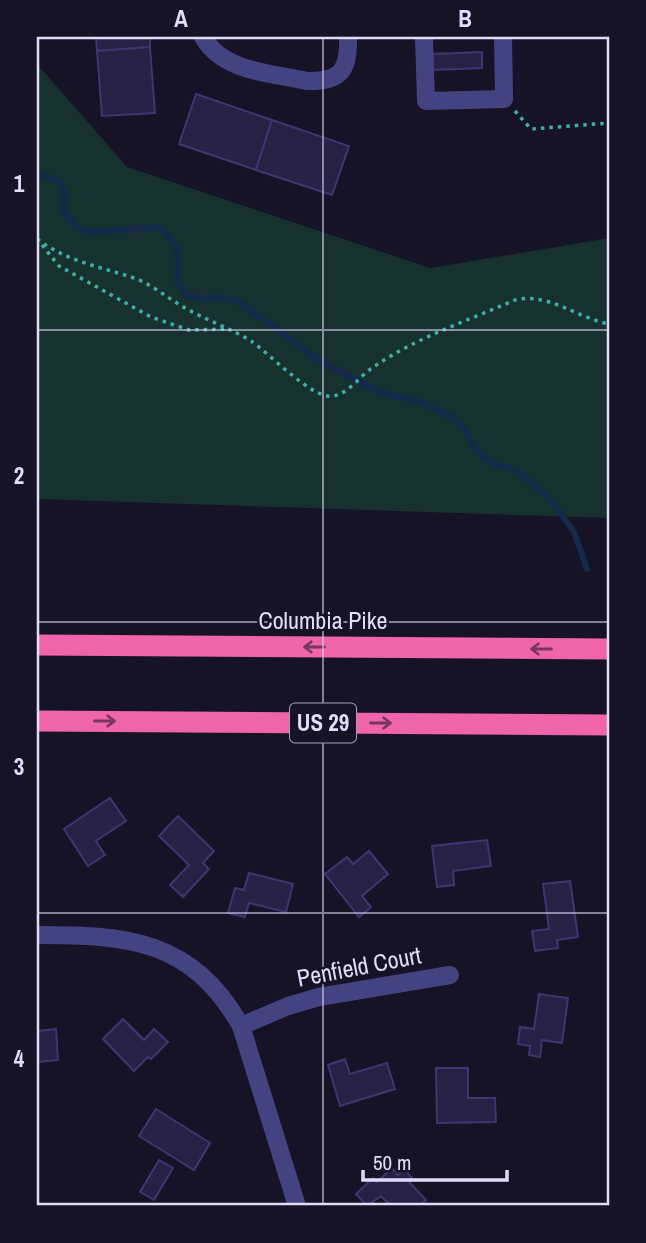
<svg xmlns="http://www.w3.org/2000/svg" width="646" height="1243" viewBox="0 0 646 1243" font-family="'Archivo Narrow',sans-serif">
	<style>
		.green { fill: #17312f }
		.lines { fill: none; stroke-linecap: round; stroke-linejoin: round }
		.stream { stroke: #152a4a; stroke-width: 6 }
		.building { fill: #282146; stroke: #403570; stroke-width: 2 }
		.path { stroke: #3dafa6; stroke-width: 3.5; stroke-dasharray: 3.5 5; stroke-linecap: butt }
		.minor { stroke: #444381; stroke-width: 18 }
		.highway { stroke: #ef64aa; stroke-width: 21 }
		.oneway { stroke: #783762 }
		.grid { fill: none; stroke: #e0ddfb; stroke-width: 2; stroke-opacity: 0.55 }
		.labels { text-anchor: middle; stroke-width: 5; stroke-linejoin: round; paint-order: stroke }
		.shield { fill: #161327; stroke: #a3a0bb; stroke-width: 2 }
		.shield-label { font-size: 23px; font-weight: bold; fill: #e0ddfb }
		.street-label { font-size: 24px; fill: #e0ddfb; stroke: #161327 }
		.neatline { fill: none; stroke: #e0ddfb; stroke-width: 2.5 }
		.grid-label { font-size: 23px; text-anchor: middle; font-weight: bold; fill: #e0ddfb }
	</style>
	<rect width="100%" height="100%" fill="#161327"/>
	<polygon class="green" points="37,64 127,167 430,268 609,238 609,518 37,499"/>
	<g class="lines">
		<path class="stream" d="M37,177L43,175L59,182L65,195L64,212L78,229L94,232L159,227C180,245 180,254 177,281L187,295L202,299L222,297L241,303L317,359L379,392L421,402L452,417L465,430L477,452L496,465L516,470L552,501L574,532L587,569"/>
	</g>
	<g class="building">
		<polygon points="96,37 150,37 150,47 97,51"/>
		<polygon points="150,47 155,113 102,116 97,51"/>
		<polygon points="482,52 482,68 432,70 432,54"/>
		<polygon points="196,94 272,120 256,170 179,144"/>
		<polygon points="272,120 349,146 332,195 256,170"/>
		<polygon points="110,798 126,821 96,841 105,855 88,866 64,829"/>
		<polygon points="178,816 214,851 203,863 209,869 183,897 170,885 189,865 159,836"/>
		<polygon points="487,840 491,866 453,871 454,885 437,887 432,846"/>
		<polygon points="369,851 388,874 362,896 371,907 359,917 325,874 347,857 353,864"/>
		<polygon points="249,873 293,884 286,912 249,903 245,917 228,913 235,888 244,890"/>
		<polygon points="570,881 578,937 557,940 558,948 535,951 532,931 549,929 543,884"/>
		<polygon points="539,994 568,998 562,1043 542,1040 540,1057 529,1055 530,1046 518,1044 520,1027 534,1029"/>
		<polygon points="123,1019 144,1040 154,1029 168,1042 151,1059 148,1057 134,1071 103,1039"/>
		<polygon points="56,1029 58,1060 37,1062 37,1031"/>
		<polygon points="345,1059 350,1074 387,1063 395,1089 340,1106 328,1065"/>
		<polygon points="436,1068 468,1068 468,1098 495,1098 496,1122 437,1123"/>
		<polygon points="156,1109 210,1143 194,1170 139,1136"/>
		<polygon points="159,1160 173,1168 154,1200 140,1192"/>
		<polygon points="392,1168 398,1175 404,1169 413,1179 409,1182 426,1200 420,1206 391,1206 381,1196 367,1206 356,1194 373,1178 377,1182"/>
	</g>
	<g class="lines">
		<g class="path">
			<polyline points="515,111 531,129 609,123"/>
			<path d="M37,239C66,261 101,267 134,278C151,284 165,296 180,305C203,319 228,327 251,341C269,353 313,400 333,396C348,394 360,376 372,368C415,338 467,321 515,300C548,292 577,318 609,324"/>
			<polyline points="42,245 59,266 151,317 189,330 229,329"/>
		</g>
		<g class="minor">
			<path d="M203,37C223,72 271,73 307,81C342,82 349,69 348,37"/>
			<polyline points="424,37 426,101 504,99 503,37"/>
			<path d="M37,935C128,935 191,939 241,1026L297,1206"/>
			<polyline points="241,1026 288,1006 319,997 450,975"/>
		</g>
		<g class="highway">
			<polyline points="37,645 609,649"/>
			<polyline points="37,721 609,725"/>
		</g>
	</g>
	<defs><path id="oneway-shaft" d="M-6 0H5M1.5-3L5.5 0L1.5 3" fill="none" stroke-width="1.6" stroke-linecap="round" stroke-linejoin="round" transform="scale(1.75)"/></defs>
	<g class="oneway">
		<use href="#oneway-shaft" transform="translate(314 647) rotate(-180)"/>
		<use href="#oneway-shaft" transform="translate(541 649) rotate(-180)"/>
		<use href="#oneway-shaft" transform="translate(105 721)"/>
		<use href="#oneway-shaft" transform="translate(381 723)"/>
	</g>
	<path class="grid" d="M323,37V1206M37,330H609M37,622H609M37,913H609"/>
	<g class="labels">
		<rect class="shield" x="290" y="703.5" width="66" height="39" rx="5"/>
		<g class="shield-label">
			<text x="323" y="731">US 29</text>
		</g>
		<g class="street-label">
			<text x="323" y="629">Columbia Pike</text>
			<text transform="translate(359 967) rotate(-11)" y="8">Penfield Court</text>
		</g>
	</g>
	<rect width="646" height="1243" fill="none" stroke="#161327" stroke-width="77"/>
	<path d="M363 1170v10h144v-10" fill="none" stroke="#e0ddfb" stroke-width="3.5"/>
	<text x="373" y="1170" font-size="21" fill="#e0ddfb" stroke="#161327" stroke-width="5" paint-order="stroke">50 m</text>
	<rect x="38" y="38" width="570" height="1166" class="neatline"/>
	<g class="grid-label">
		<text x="181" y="27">A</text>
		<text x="465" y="27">B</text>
		<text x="19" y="192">1</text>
		<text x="19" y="484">2</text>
		<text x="19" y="775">3</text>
		<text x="19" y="1067">4</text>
	</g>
</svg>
